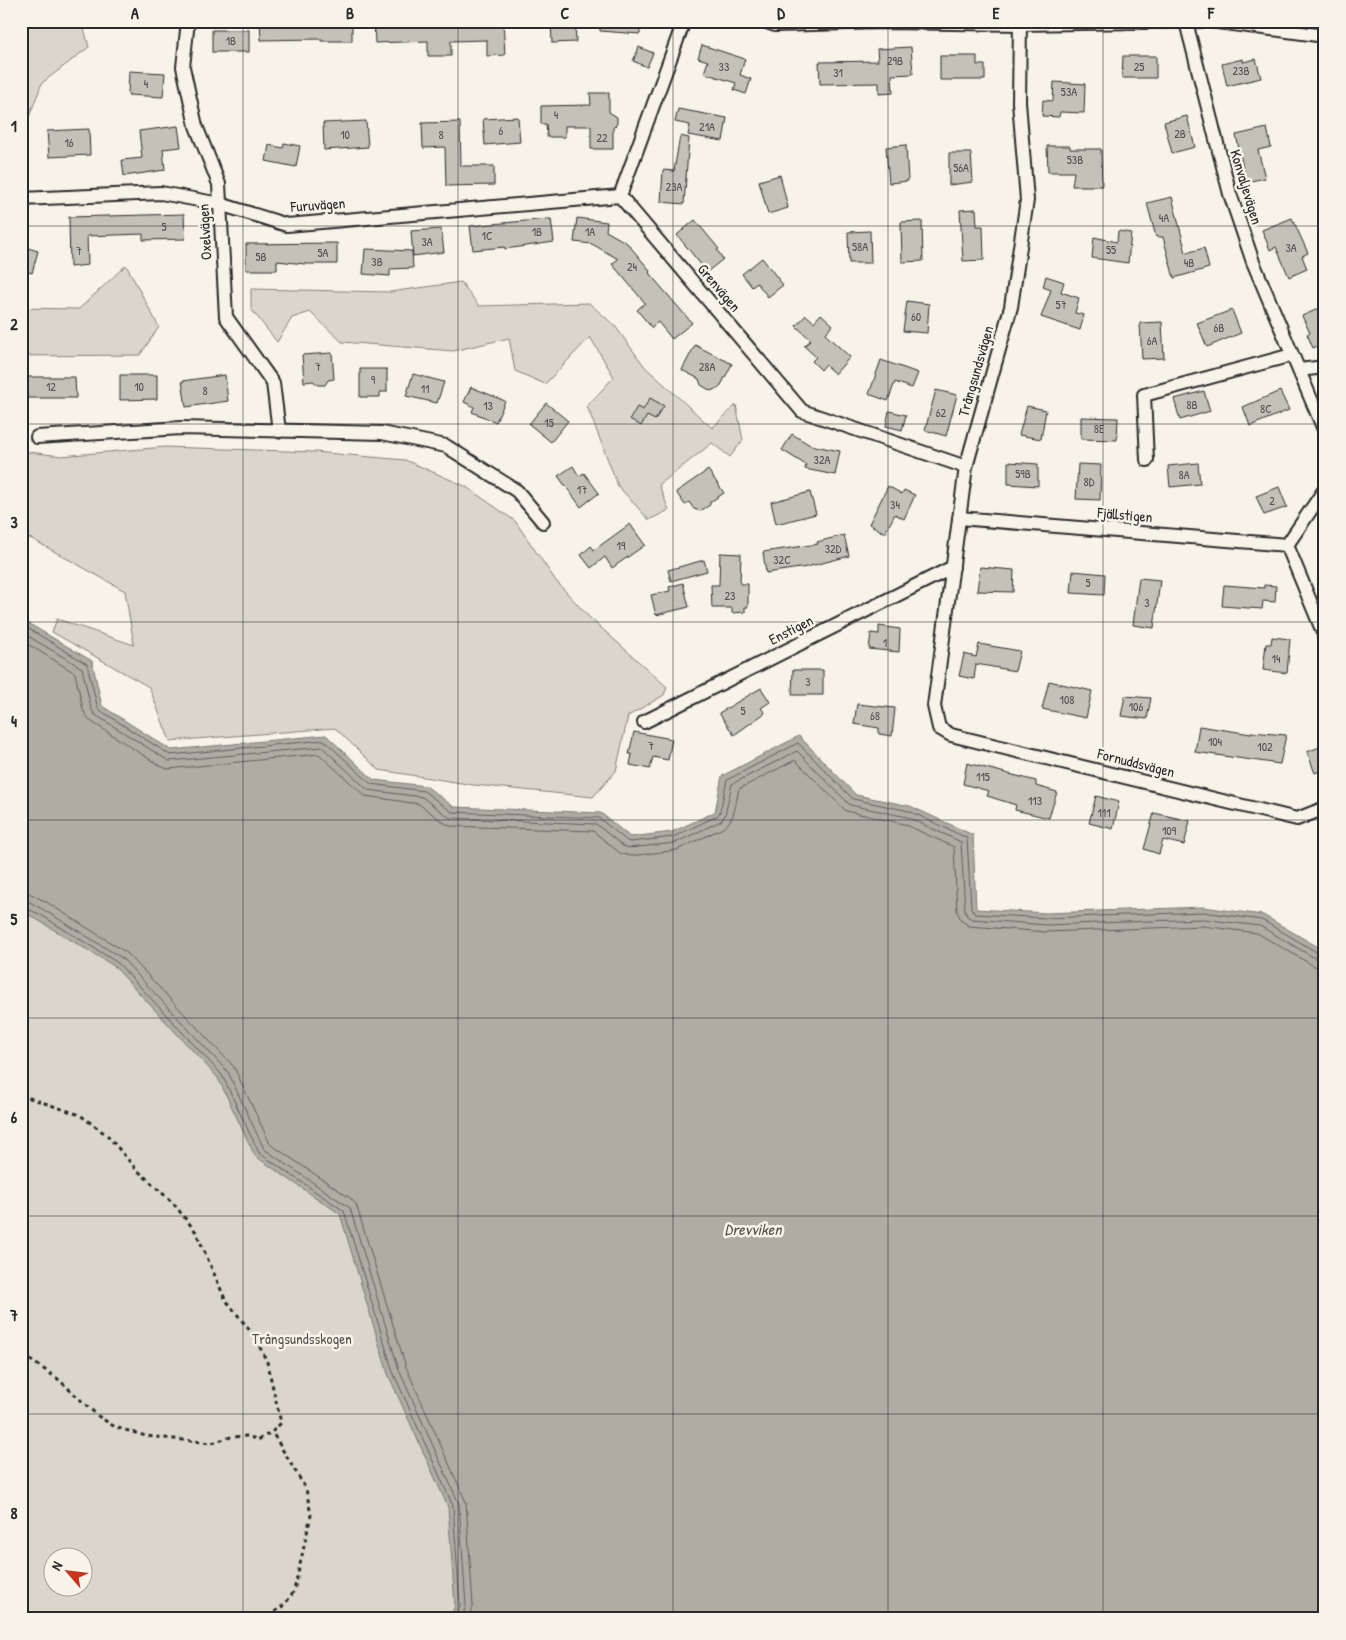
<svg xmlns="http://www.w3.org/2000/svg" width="1346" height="1640" viewBox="0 0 1346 1640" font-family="'Patrick Hand',sans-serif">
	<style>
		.green { fill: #dad6cc; stroke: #82807c; fill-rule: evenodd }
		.water { fill: #afaca4; stroke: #7a7874 }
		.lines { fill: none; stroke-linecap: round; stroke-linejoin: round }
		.shore { stroke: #605f5b; stroke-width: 1 }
		.building { fill: #c4c1b9; stroke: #2b2b2b }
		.minor-casing { stroke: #2b2b2b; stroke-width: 16 }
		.path { stroke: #2b2b2b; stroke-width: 3; stroke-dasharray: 4 4; stroke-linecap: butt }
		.minor { stroke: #f7f3e8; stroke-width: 12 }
		.grid { fill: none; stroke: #2b2b2b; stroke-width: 1; stroke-opacity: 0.55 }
		.labels { text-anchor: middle; stroke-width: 5; stroke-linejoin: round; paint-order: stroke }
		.number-label { font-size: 12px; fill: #51504e }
		.street-label { font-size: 15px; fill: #2b2b2b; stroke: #f7f3e8 }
		.park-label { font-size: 15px; fill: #575653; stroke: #f7f3e8 }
		.water-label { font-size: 16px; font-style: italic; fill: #53524f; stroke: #f7f3e8 }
		.neatline { fill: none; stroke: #2b2b2b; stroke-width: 2 }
		.grid-label { font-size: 16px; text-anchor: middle; font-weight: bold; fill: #2b2b2b }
	</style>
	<rect width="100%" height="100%" fill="#f7f3e8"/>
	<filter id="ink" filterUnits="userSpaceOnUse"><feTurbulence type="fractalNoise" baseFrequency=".02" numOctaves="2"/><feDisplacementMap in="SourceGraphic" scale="10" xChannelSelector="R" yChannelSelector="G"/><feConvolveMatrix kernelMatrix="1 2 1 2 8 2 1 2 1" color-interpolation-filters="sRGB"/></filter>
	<g filter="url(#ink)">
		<g class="green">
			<polygon points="21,21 82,21 89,47 42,83 29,117 21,116"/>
			<polygon points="126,265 159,327 140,355 21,356 21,308 79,309"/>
			<polygon points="461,282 479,306 589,303 615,326 645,367 712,428 736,405 743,440 730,457 712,443 659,485 669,510 649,520 618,486 587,406 614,377 590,337 545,384 515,371 509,338 453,351 342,342 310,312 292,318 277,342 251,309 251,289 390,292"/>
			<polygon points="165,447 315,452 405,460 465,486 515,521 556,581 589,617 667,687 664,695 628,716 616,771 593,797 474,785 379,770 335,728 170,741 149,687 52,632 57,619 134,645 125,591 32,539 21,536 21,451 61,456"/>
			<path d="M21,757L632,1619H21ZM52,1558H82V1588H52Z"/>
		</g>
		<polygon class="water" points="21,619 92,661 102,706 171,750 326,735 374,780 426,786 454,807 601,813 630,837 672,832 715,812 722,776 799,736 856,795 910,806 973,835 976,909 1046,913 1203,907 1263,915 1325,951 1325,1619 449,1619 455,1606 448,1507 388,1374 340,1214 255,1156 218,1078 114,966 21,910"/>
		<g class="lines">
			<g class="shore">
				<polyline points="21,624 87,664 98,709 170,755 324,740 371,784 424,791 452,812 599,818 627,841 631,842 673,837 717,816 720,812 727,780 798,743 853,799 909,811 967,838 971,908 975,914 1046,918 1203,912 1262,920 1320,954 1325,955"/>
				<polyline points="21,632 82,668 91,708 94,714 169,761 322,747 368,790 422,797 450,818 596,824 623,846 629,848 675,843 721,821 725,815 732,784 797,751 850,805 907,817 961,842 965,910 967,916 972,919 1046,925 1203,919 1260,926 1318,960 1325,961"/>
				<path d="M21,640L75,673L83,710L89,720L160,766L168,769L319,754L365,796L419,804L443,822L450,826L593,831L620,853L630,856L677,850L723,828C736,819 735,803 739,789L795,760L846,811L904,824L954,847L957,911L961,920L969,926L1046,932L1203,926L1257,933L1314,966L1325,968"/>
				<polyline points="21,892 29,893 48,903 127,953 234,1067 270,1144 350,1198 356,1204 406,1367 466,1502 473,1606 470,1619"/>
				<polyline points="21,900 28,901 44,910 122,958 228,1072 264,1149 350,1208 399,1370 459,1504 466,1606 461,1619"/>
				<polyline points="21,906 41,915 118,963 222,1075 259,1153 344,1211 393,1372 453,1506 460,1606 455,1619"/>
			</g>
		</g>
		<g class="building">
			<polygon points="260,21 352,21 352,41 321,41 321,39 261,40"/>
			<polygon points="404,21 503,21 505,55 487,56 487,40 451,41 451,56 428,56 428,41 375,43 374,22"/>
			<polygon points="551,21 575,21 576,42 552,43"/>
			<polygon points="600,21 640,21 640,34 600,31"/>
			<rect x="212" y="30" width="37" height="22"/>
			<polygon points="702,45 745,59 740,75 751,79 746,94 734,90 736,83 704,73 708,61 698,58"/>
			<polygon points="639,47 653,53 647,67 633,61"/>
			<polygon points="911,47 913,74 892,75 893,93 879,94 879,83 820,84 819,62 878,61 877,49"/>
			<polygon points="940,56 977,56 977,65 985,65 985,80 940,80"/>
			<polygon points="1123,56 1156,56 1156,78 1122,78"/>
			<polygon points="1243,59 1243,62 1256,59 1261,78 1227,86 1222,64"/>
			<polygon points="129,71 165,73 163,97 128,95"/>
			<polygon points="1054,82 1085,84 1084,113 1060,112 1059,117 1042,116 1043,100 1053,101"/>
			<polygon points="590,93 609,93 609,112 617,117 617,124 613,128 613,149 591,149 591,126 565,126 565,137 547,137 546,124 541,124 541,106 591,105"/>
			<polygon points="678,109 727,118 723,141 688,135 690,125 675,122"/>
			<polygon points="1187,116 1195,147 1172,153 1164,122"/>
			<polygon points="518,117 520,142 485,145 483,119"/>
			<polygon points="366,121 368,147 324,150 323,123"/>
			<polygon points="460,122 461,166 494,166 494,185 446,186 445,147 423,148 422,123"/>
			<polygon points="178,126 181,147 163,149 165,170 124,176 122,160 142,158 139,131"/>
			<polygon points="1267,128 1271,147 1258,150 1265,178 1246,182 1236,135"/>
			<polygon points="89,129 90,155 49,157 47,131"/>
			<polygon points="680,136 689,138 684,204 661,202 663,170 674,171"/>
			<polygon points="284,143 300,146 296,167 266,161 269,145 283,148"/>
			<polygon points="906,145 908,181 889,183 886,147"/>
			<polygon points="1047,146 1070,146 1070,149 1101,149 1102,186 1072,186 1074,172 1048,172"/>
			<polygon points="949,153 971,153 973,182 949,185"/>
			<polygon points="780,175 788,208 768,214 759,181"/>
			<polygon points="1172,197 1186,253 1204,248 1209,268 1174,278 1163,237 1156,237 1147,203"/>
			<polygon points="976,209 977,226 983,226 984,260 963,261 960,210"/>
			<polygon points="184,214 185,239 143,240 143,234 87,236 88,265 70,267 69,217"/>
			<polygon points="577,218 607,222 606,231 627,243 648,268 650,272 649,273 692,323 672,339 658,322 652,328 637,310 645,303 612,264 618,259 592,244 574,242"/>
			<polygon points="1292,218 1308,253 1302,256 1307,269 1289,277 1276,247 1270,250 1262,230"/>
			<polygon points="548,219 551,219 554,242 505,249 505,247 473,250 470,226"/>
			<polygon points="695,220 719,249 717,250 723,259 707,272 677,235"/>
			<polygon points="922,221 923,261 902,262 901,222"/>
			<polygon points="441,229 444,252 413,256 411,231"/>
			<polygon points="870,231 871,263 849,263 848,232"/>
			<polygon points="1118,231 1131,233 1128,263 1092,258 1094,237 1117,242"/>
			<polygon points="337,243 337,264 305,264 277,261 277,270 246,270 246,244"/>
			<polygon points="21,246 38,251 32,273 21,270"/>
			<polygon points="365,249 412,251 413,268 390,269 390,276 363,274"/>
			<polygon points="762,258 783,285 768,297 757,283 752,287 742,274"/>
			<polygon points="1046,276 1064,282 1061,292 1079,298 1075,313 1084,315 1080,330 1041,317 1051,290 1043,287"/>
			<polygon points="907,301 929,304 927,333 903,331"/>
			<polygon points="1325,306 1325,343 1313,348 1307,334 1310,333 1302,316"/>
			<polygon points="1232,310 1241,333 1207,347 1197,323"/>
			<polygon points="821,314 833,325 825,334 850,357 835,374 825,365 821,370 812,361 816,357 804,346 811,340 796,326 806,315 814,322"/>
			<polygon points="1162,322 1164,358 1142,359 1140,323"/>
			<polygon points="695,345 732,364 720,387 711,391 701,385 699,379 682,370"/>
			<polygon points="332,353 334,379 328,380 325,385 318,385 313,381 304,382 302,355"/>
			<polygon points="881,360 918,373 912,388 895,382 888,401 869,394"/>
			<polygon points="360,369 387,369 387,392 380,392 380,397 360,397"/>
			<polygon points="413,374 444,382 437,403 406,396"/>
			<polygon points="120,375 157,375 157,399 120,400"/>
			<polygon points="225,375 228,401 186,407 182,381"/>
			<polygon points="27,377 75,377 76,398 27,398"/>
			<polygon points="471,387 505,401 496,422 472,412 474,407 464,402"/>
			<polygon points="936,390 957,395 946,436 925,430"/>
			<polygon points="1204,391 1210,411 1180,420 1174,399"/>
			<polygon points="1280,391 1289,410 1250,426 1243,407"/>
			<polygon points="650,398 664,406 655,420 647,416 641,426 630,419 637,407 643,410"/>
			<polygon points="546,403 568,421 551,442 529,424"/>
			<polygon points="1027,406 1046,410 1041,439 1019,435"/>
			<polygon points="889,411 906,415 902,430 886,426"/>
			<polygon points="1081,417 1118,418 1117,440 1081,439"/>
			<polygon points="792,434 810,445 840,451 835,475 805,469 806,465 782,450"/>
			<polygon points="1008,462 1038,464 1038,486 1008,484"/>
			<polygon points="1198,463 1200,484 1170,487 1168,466"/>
			<polygon points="1078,464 1101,465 1100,500 1076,499"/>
			<polygon points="573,466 579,476 584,473 599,493 581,507 558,476"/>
			<polygon points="708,470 724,493 710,502 710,505 700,511 694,509 689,502 685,505 676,492"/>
			<polygon points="888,486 902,494 904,490 915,495 904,519 895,514 885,533 869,524"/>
			<polygon points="1279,487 1287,507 1264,515 1256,496"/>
			<polygon points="810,492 816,514 776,524 771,502"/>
			<polygon points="630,524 645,545 612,568 605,557 591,568 581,555 591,546 594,550"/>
			<polygon points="844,535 849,556 807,567 766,573 763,552 818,544 817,542"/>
			<polygon points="720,553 741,554 740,584 748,584 748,607 745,607 745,612 732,613 732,608 712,608 711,585 719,585"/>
			<polygon points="704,560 707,571 671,581 668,570"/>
			<polygon points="980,567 1014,570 1013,592 977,591"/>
			<polygon points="1073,571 1105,574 1104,595 1071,593"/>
			<polygon points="1139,578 1160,580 1154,628 1133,625"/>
			<polygon points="683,583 689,607 656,615 651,595 670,591 669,587"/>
			<polygon points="1224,585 1264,588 1264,585 1276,586 1275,602 1263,601 1262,609 1222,606"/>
			<polygon points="879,626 900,629 899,652 869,649 871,633 879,634"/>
			<polygon points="1272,637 1290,639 1287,673 1263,670 1266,644 1271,644"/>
			<polygon points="979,644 1020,651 1015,671 976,664 974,679 959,676 964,654 976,657"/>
			<polygon points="793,670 823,670 823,695 792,695"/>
			<polygon points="1049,681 1092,691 1086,718 1042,709"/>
			<polygon points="761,688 770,702 761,708 765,713 734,735 719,713"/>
			<polygon points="1125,696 1151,698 1147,719 1121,716"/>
			<polygon points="857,704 895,708 892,736 879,734 879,728 854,724"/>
			<polygon points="1199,726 1251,734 1251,732 1286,735 1280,764 1195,752"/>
			<polygon points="634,732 672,739 668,760 653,757 650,769 630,765 632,754 629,754"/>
			<polygon points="1325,745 1325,769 1315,773 1307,752"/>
			<polygon points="967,763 1036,781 1036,786 1057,792 1049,818 1015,810 1016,805 987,796 989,791 963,784"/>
			<polygon points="1096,796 1119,802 1113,829 1089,823"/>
			<polygon points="1154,813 1190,821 1184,845 1163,840 1159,854 1144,849"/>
		</g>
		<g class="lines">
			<defs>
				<g id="minor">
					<polyline points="188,21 183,67 196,126 219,184 226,317 273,383 279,431"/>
					<polyline points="684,21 620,196 802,411 966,467"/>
					<polyline points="764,21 775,25 886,22 1020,24 1201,21"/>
					<polyline points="1020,21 1019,102 1027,200 1011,307 966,467 934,706 939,728 951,735 1297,819 1325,808"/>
					<polyline points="1210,21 1325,36"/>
					<polyline points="1186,22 1230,194 1253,262 1325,432"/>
					<polyline points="21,199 161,193 220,204 287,225 620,196"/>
					<polyline points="1299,370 1325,367"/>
					<polyline points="37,437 181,428 382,433 446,446 517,491 543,522"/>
					<polyline points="1147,460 1144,395 1292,355"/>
					<polyline points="1325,489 1287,545 1325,637"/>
					<polyline points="959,518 1287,545"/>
					<polyline points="644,722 953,567"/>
				</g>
			</defs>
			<use href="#minor" class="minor-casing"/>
			<g class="path">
				<polyline points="21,1095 80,1115 108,1136 135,1168 173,1203 196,1232 225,1299 255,1337 267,1362 281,1423 272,1432 258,1440 248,1436 231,1437 212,1443 146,1436 115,1427 98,1416 58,1379 26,1357 21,1357"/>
				<path d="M260,1619C276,1613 286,1605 294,1591L311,1515L306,1489L272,1432"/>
			</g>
			<use href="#minor" class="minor"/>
		</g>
	</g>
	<path class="grid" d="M243,21V1619M458,21V1619M673,21V1619M888,21V1619M1103,21V1619M21,226H1325M21,424H1325M21,622H1325M21,820H1325M21,1018H1325M21,1216H1325M21,1414H1325"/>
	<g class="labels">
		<g class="number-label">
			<text x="231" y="45">1B</text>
			<text x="895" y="65">29B</text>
			<text x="724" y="71">33</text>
			<text x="1139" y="71">25</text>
			<text x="1241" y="75">23B</text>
			<text x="838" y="77">31</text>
			<text x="146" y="88">4</text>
			<text x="1069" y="96">53A</text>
			<text x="556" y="119">4</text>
			<text x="707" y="131">21A</text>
			<text x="501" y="135">6</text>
			<text x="1180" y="138">2B</text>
			<text x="345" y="139">10</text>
			<text x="441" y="139">8</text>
			<text x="602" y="142">22</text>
			<text x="69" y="147">16</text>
			<text x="1075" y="164">53B</text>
			<text x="961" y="172">56A</text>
			<text x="674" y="191">23A</text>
			<text x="1164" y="222">4A</text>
			<text x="164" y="231">5</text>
			<text x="537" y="236">1B</text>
			<text x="590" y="236">1A</text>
			<text x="487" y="240">1C</text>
			<text x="427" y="246">3A</text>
			<text x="860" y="251">58A</text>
			<text x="1291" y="252">3A</text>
			<text x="1111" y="254">55</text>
			<text x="79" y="255">7</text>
			<text x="323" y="257">5A</text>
			<text x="261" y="261">5B</text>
			<text x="377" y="266">3B</text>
			<text x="1189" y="267">4B</text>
			<text x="632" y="271">24</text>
			<text x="1061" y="309">57</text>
			<text x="916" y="321">60</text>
			<text x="1219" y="332">6B</text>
			<text x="1152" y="345">6A</text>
			<text x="318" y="371">7</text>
			<text x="707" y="371">28A</text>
			<text x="373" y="384">9</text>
			<text x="51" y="391">12</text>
			<text x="139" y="391">10</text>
			<text x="425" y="393">11</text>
			<text x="205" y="395">8</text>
			<text x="1192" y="409">8B</text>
			<text x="488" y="410">13</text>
			<text x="1266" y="413">8C</text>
			<text x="941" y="417">62</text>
			<text x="549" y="427">15</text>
			<text x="1099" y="433">8E</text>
			<text x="822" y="464">32A</text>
			<text x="1023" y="478">59B</text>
			<text x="1184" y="479">8A</text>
			<text x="1089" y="486">8D</text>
			<text x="582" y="494">17</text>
			<text x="1272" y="505">2</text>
			<text x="895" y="509">34</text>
			<text x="621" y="550">19</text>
			<text x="833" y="553">32D</text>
			<text x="782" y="564">32C</text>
			<text x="1088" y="587">5</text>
			<text x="730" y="600">23</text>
			<text x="1147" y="607">3</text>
			<text x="885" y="647">1</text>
			<text x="1276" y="663">14</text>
			<text x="808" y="686">3</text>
			<text x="1067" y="704">108</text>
			<text x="1136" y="711">106</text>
			<text x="743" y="715">5</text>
			<text x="875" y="720">68</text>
			<text x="1215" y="746">104</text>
			<text x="651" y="750">7</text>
			<text x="1265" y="751">102</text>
			<text x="983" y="781">115</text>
			<text x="1035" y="805">113</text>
			<text x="1104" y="817">111</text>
			<text x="1169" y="835">109</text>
		</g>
		<g class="street-label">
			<text transform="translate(1246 187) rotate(73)" y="5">Konvaljevägen</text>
			<text transform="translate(318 205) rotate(-4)" y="5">Furuvägen</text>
			<text transform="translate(205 232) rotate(-93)" y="5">Oxelvägen</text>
			<text transform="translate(719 288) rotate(50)" y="5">Grenvägen</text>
			<text transform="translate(976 371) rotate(-74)" y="5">Trångsundsvägen</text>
			<text transform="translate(1125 515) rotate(5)" y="5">Fjällstigen</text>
			<text transform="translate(791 630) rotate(-27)" y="5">Enstigen</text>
			<text transform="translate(1136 763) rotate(14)" y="5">Fornuddsvägen</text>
		</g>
		<g class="park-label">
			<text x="302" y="1344">Trångsundsskogen</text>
		</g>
		<g class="water-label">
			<text x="753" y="1235">Drevviken</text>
		</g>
	</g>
	<rect width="1346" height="1640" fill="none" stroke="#f7f3e8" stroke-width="55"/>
	<g transform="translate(68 1572) rotate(298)"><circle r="24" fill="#f7f3e8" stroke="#a5a39c"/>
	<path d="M0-4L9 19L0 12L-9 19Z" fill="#c8321e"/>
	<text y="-8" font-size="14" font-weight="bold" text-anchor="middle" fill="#2b2b2b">N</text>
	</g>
	<rect x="28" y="28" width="1290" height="1584" class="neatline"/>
	<g class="grid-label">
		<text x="135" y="19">A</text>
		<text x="350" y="19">B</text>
		<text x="565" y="19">C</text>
		<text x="781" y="19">D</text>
		<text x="996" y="19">E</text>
		<text x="1211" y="19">F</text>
		<text x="14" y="132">1</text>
		<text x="14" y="330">2</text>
		<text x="14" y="528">3</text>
		<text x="14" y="727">4</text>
		<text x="14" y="925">5</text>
		<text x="14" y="1123">6</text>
		<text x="14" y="1321">7</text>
		<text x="14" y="1519">8</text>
	</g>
</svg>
